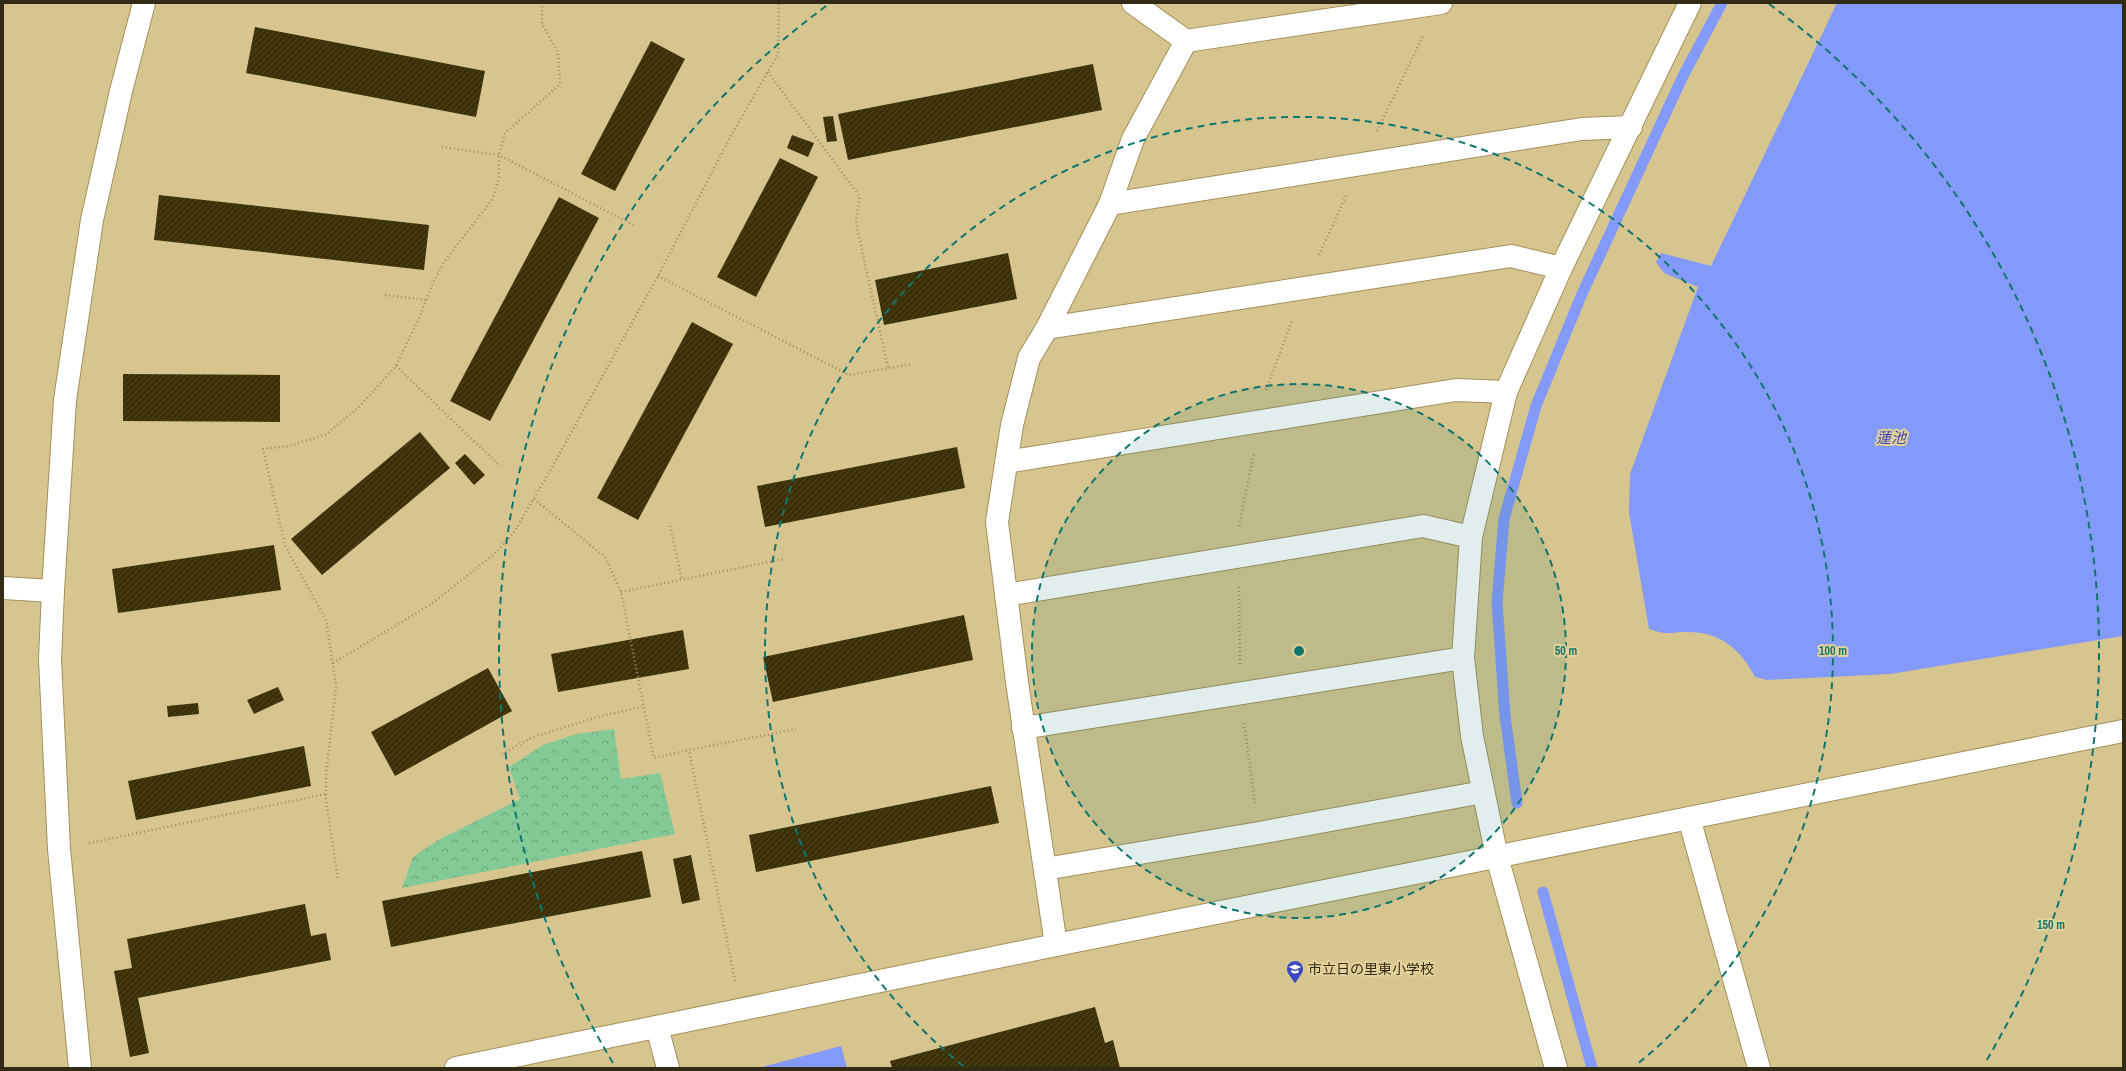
<svg xmlns="http://www.w3.org/2000/svg" width="2126" height="1071" viewBox="0 0 2126 1071" font-family="'Archivo Narrow','Noto Sans JP',sans-serif">
	<style>
		.forest { fill: url(#forest-crowns) }
		.water { fill: #849afa }
		.lines { fill: none; stroke-linecap: round; stroke-linejoin: round }
		.stream { stroke: #849afa; stroke-width: 11 }
		.building { fill: url(#building-hatch) }
		.minor-casing { stroke: #a2915c; stroke-width: 24 }
		.path { stroke: #9c8e64; stroke-width: 2.5; stroke-dasharray: 1 3; stroke-linecap: butt }
		.minor { stroke: #fff; stroke-width: 22 }
		.ring { fill: none; stroke: #0f766e; stroke-width: 2; stroke-dasharray: 7 5 }
		.labels { text-anchor: middle; stroke-width: 4; stroke-linejoin: round; paint-order: stroke }
		.poi-label { font-size: 14px; fill: #322b15; stroke: #e4d29b; text-anchor: start }
		.water-label { font-size: 15px; font-style: italic; fill: #3a47b4; stroke: #e4d29b }
		.centre { fill: #0f766e; stroke: #e4d29b; stroke-width: 2 }
		.ring-label { font-size: 12px; text-anchor: middle; font-weight: bold; fill: #0f766e; stroke: #e4d29b; stroke-width: 4; stroke-linejoin: round; paint-order: stroke }
	</style>
	<defs>
		<pattern id="forest-crowns" width="20" height="18" patternUnits="userSpaceOnUse"><rect width="20" height="18" fill="#83ca97"/><path d="M2 6a3 3 0 1 1 6 0M12 15a3 3 0 1 1 6 0" fill="none" stroke="#6ca47a"/></pattern>
		<pattern id="building-hatch" width="6" height="6" patternUnits="userSpaceOnUse"><rect width="6" height="6" fill="#3c3006"/><path d="M-1 1l2-2M0 6l6-6M5 7l2-2" fill="none" stroke="#504521"/></pattern>
	</defs>
	<rect width="100%" height="100%" fill="#d7c58f"/>
	<polygon class="forest" points="614,729 621,779 660,773 675,834 402,888 413,857 438,840 520,799 509,767 543,745 577,734"/>
	<g class="water">
		<path d="M1837,3H2123V636L1890,674L1767,680L1755,677C1741,650 1721,632 1688,632C1670,632 1669,636 1649,629L1629,513L1630,474L1698,287L1664,273L1656,262L1661,253L1711,266Z"/>
		<polygon points="841,1046 847,1068 758,1068"/>
	</g>
	<g class="lines">
		<g class="stream">
			<polyline points="1517,803 1505,716 1497,602 1504,519 1536,406 1581,296 1683,76 1722,3"/>
			<polyline points="1543,892 1592,1068"/>
		</g>
	</g>
	<g class="building">
		<polygon points="255,27 485,71 476,117 246,73"/>
		<polygon points="651,41 685,59 615,191 581,174"/>
		<polygon points="1093,64 1102,110 848,160 838,114"/>
		<polygon points="833,116 837,141 827,142 823,117"/>
		<polygon points="792,135 814,143 808,157 787,148"/>
		<polygon points="780,158 818,177 756,297 717,277"/>
		<polygon points="159,195 429,225 424,270 154,240"/>
		<polygon points="559,197 599,218 490,421 450,401"/>
		<polygon points="1008,253 1017,299 884,325 875,280"/>
		<polygon points="692,322 733,344 638,520 597,498"/>
		<polygon points="123,374 280,375 280,422 123,421"/>
		<polygon points="420,432 450,468 322,575 291,539"/>
		<polygon points="957,447 965,488 765,527 757,486"/>
		<polygon points="465,454 485,475 474,485 455,463"/>
		<polygon points="274,545 281,590 118,613 112,569"/>
		<polygon points="964,615 973,660 773,702 763,657"/>
		<polygon points="683,630 689,669 558,692 551,654"/>
		<polygon points="488,668 512,711 395,776 371,732"/>
		<polygon points="278,687 284,700 254,714 247,700"/>
		<polygon points="198,703 199,714 168,717 167,706"/>
		<polygon points="304,746 311,786 136,820 128,781"/>
		<polygon points="991,786 999,823 756,872 749,835"/>
		<polygon points="642,851 651,897 391,947 382,901"/>
		<polygon points="691,855 700,900 682,904 673,859"/>
		<polygon points="305,904 311,936 326,933 331,960 138,998 149,1053 130,1057 114,971 132,968 127,939"/>
		<polygon points="1095,1007 1105,1043 1113,1040 1120,1068 892,1068 890,1061"/>
	</g>
	<g class="lines">
		<defs>
			<g id="minor">
				<polyline points="1133,3 1186,41 1441,3"/>
				<polyline points="1110,204 1582,129 1631,127"/>
				<polyline points="1047,328 1511,256 1561,268"/>
				<polyline points="1006,462 1456,390 1506,392"/>
				<polyline points="3,588 53,591"/>
				<polyline points="1006,595 1423,526 1471,537"/>
				<polyline points="1023,728 1463,658"/>
				<polyline points="1689,818 1759,1068"/>
				<polyline points="1045,869 1259,833 1483,792"/>
				<polyline points="1056,945 1017,682 997,522 1012,425 1029,358 1047,328 1110,204 1133,139 1186,41"/>
				<polyline points="657,1027 668,1068"/>
				<polyline points="80,1068 59,849 50,659 53,591 65,400 92,220 121,91 144,3"/>
				<polyline points="456,1068 1056,945 2123,731"/>
				<polyline points="1556,1068 1497,857 1472,736 1463,658 1471,537 1506,392 1561,268 1690,3"/>
			</g>
		</defs>
		<use href="#minor" class="minor-casing"/>
		<g class="path">
			<polyline points="768,72 860,197 856,223 888,368"/>
			<polyline points="1377,131 1423,36"/>
			<polyline points="442,147 499,155 633,225"/>
			<polyline points="1319,255 1346,196"/>
			<polyline points="658,276 849,375 912,364"/>
			<polyline points="385,295 426,300"/>
			<polyline points="396,366 500,466"/>
			<polyline points="1266,390 1292,321"/>
			<polyline points="534,499 605,557 621,592 654,758 689,750"/>
			<polyline points="670,526 682,580"/>
			<polyline points="1239,526 1254,453"/>
			<polyline points="1239,587 1240,664"/>
			<polyline points="621,592 783,559"/>
			<polyline points="333,663 430,605 493,555 513,534 551,469 658,276 732,134 778,54 779,3"/>
			<polyline points="1244,723 1255,803"/>
			<polyline points="502,754 531,738 597,717 642,707"/>
			<polyline points="89,843 326,794"/>
			<polyline points="338,878 326,802 326,775 336,686 326,620 285,546 263,449 288,446 325,435 358,408 396,366 419,318 433,283 444,262 492,200 499,178 499,155 505,133 560,84 558,52 542,24 542,3"/>
			<polyline points="735,981 689,750 796,729"/>
		</g>
		<use href="#minor" class="minor"/>
	</g>
	<circle cx="1299" cy="651" r="267" fill="#0f766e" fill-opacity=".12"/>
	<g class="ring">
		<circle cx="1299" cy="651" r="267"/>
		<path d="M963 1066A534 534 0 1 1 1635 1066"/>
		<path d="M613 1063A800 800 0 0 1 829 4M1769 4A800 800 0 0 1 1985 1063"/>
	</g>
	<defs>
		<symbol id="school-pin" viewBox="-11 -11 22 30"><path d="M0 17L-7.5 6A9.5 9.5 0 1 1 7.5 6Z" fill="#3c49bc" stroke="#e4d29b"/><path d="M0-5L7-2L0 1L-7-2ZM-4 1L0 2.5L4 1V4Q0 6-4 4Z" fill="#fff"/></symbol>
	</defs>
	<g fill-rule="evenodd">
		<use href="#school-pin" x="1285" y="959" width="20" height="27"/>
	</g>
	<g class="labels">
		<g class="poi-label">
			<text x="1308" y="974">市立日の里東小学校</text>
		</g>
		<g class="water-label">
			<text x="1891" y="443">蓮池</text>
		</g>
	</g>
	<circle cx="1299" cy="651" r="6" class="centre"/>
	<g class="ring-label">
		<text x="1566" y="655">50 m</text>
		<text x="1833" y="655">100 m</text>
		<text x="2051" y="929">150 m</text>
	</g>
	<rect width="2126" height="1071" fill="none" stroke="#322b15" stroke-width="8"/>
</svg>
